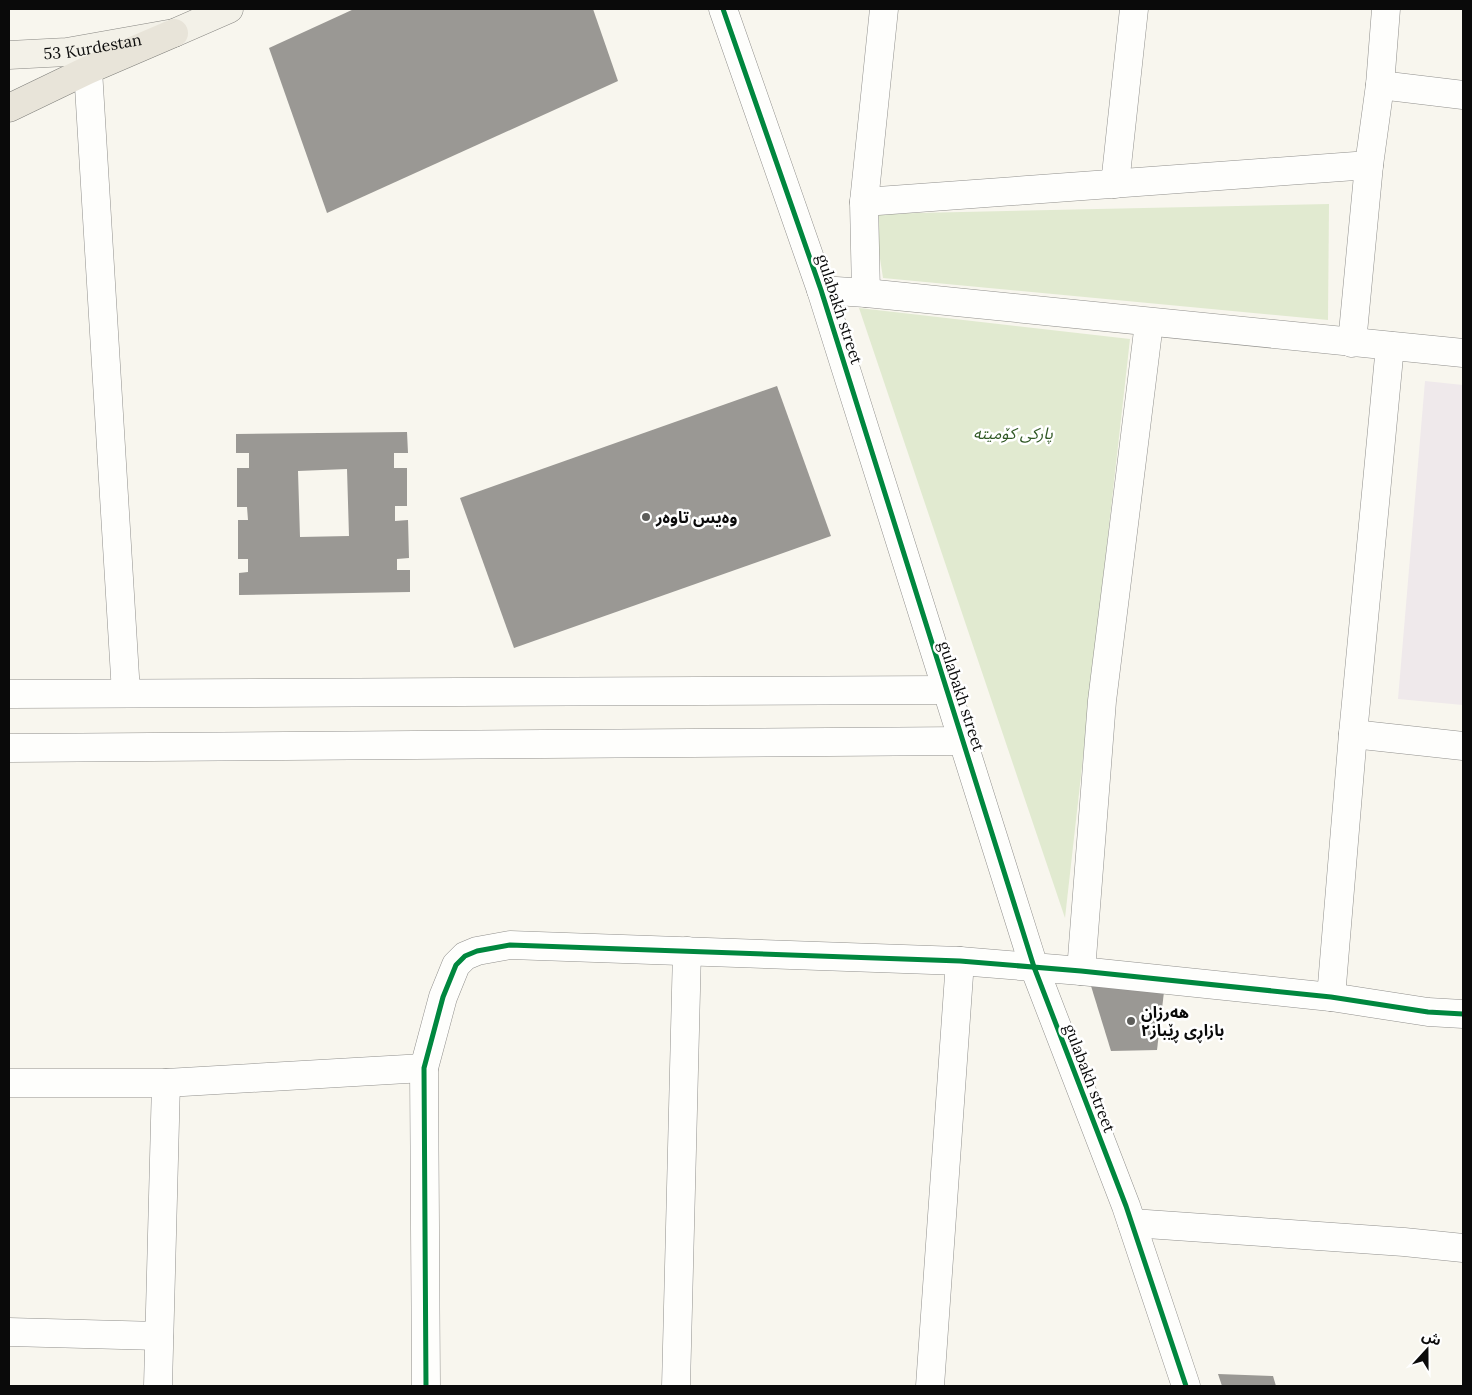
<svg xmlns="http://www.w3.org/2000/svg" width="1472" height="1395" viewBox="0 0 1472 1395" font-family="Lora,'Noto Sans Arabic',serif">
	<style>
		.industrial { fill: #efe9eb }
		.green { fill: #e1ead0 }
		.building { fill: #9a9894; fill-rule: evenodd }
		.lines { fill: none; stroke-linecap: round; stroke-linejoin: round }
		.minor-casing { stroke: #91908d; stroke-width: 29 }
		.tertiary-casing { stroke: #91908d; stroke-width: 29 }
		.secondary-casing { stroke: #888783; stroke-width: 29 }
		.primary-casing { stroke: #7e7e7a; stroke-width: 29 }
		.minor { stroke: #fefefc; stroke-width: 28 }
		.tertiary { stroke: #fefefc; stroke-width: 28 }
		.secondary { stroke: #f3f1e8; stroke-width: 28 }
		.primary { stroke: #e8e4d9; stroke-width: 28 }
		.cycleway-casing { stroke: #fff; stroke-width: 8 }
		.cycleway { stroke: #00873e; stroke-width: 5 }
		.poi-dot { fill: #5d5d5a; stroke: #fff; stroke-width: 2 }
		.labels { text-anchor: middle; stroke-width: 5; stroke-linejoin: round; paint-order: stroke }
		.street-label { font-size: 16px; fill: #0a0a0a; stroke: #fff }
		.park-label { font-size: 16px; font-style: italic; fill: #305824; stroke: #fff }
		.poi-label { font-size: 16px; font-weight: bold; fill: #0a0a0a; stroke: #fff; text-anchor: start }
	</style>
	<rect width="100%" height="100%" fill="#f8f6ee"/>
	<polygon class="industrial" points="1425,381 1463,385 1463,705 1398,699"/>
	<g class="green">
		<polygon points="1329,204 1328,320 883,278 873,214"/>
		<polygon points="859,308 1130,339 1065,918"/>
	</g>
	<g class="building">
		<polygon points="354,9 593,9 618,81 327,213 269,48"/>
		<polygon points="777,386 831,536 514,648 460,498"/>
		<path d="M407,432L408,453H394V468H407V506H395V521L408,520L409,558L397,559V570H410V592L239,595V573L248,572V559H238V520H248L247,507H237V468H249V453H236V434ZM347,469L349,536L300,537L298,471Z"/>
		<polygon points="1091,986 1164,992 1157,1050 1111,1051"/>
		<polygon points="1218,1374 1273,1376 1276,1386 1222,1386"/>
	</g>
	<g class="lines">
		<defs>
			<g id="minor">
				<polyline points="88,70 126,693"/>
				<polyline points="1380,85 1463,95"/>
				<polyline points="1115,184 1134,9"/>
				<polyline points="864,202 1369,165"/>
				<polyline points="821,290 866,293 1463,353"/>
				<polyline points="866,293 864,202 884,9"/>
				<polyline points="1352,343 1369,165 1380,85 1386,9"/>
				<polyline points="9,694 947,690"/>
				<polyline points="1353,734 1463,746"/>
				<polyline points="9,748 963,741"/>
				<polyline points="1081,971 1102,701 1149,323"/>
				<polyline points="1331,997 1353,734 1390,346"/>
				<polyline points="9,1083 166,1083 424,1068"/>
				<polyline points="1132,1223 1404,1242 1463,1248"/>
				<polyline points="9,1332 159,1336"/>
				<polyline points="158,1386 166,1083"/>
				<polyline points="426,1386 424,1068 443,997 456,965 465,956 477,951 510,945 960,961 1081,971 1331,997 1428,1012 1463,1014"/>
				<polyline points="676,1386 687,951"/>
				<polyline points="930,1386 960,961"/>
			</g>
			<polyline id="tertiary" points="723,9 821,290 1034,967 1126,1206 1186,1386"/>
			<g id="secondary">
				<path id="s1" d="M9,55L67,52L174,33L229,9"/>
			</g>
			<polyline id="primary" points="9,108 88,70 174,33"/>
		</defs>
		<use href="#minor" class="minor-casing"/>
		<use href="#tertiary" class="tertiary-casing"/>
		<use href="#secondary" class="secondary-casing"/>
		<use href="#primary" class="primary-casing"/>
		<use href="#minor" class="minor"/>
		<use href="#tertiary" class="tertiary"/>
		<use href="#secondary" class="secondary"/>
		<use href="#primary" class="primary"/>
		<defs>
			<g id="cycleway">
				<polyline points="723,9 821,290 1034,967 1126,1206 1186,1386"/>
				<polyline points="426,1386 424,1068 443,997 456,965 465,956 477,951 510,945 960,961 1081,971 1331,997 1428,1012 1463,1014"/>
			</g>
		</defs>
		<use href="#cycleway" class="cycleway-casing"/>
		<use href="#cycleway" class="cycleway"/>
	</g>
	<g class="poi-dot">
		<circle cx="646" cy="517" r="5"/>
		<circle cx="1131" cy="1021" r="5"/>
	</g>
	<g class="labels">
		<g class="street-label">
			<text dy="6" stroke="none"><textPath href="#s1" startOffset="84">53 Kurdestan</textPath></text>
			<text transform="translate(840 309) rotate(72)" y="6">gulabakh street</text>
			<text transform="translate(962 696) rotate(72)" y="6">gulabakh street</text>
			<text transform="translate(1090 1078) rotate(69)" y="6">gulabakh street</text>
		</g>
		<g class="park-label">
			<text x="1013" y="439">پارکی کۆمیتە</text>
		</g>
		<g class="poi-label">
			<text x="656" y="523">وەیس تاوەر</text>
			<text x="1141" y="1018">هەرزان<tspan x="1141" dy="18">بازاڕی ڕێباز٢</tspan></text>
		</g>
	</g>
	<rect width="1472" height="1395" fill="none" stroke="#0a0a0a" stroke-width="20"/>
	<g transform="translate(1427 1350) rotate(21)" stroke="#ffffff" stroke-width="4" paint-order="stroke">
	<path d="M0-4L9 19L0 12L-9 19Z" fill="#0a0a0a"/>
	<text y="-8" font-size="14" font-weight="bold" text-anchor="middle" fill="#0a0a0a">ش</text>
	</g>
</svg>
